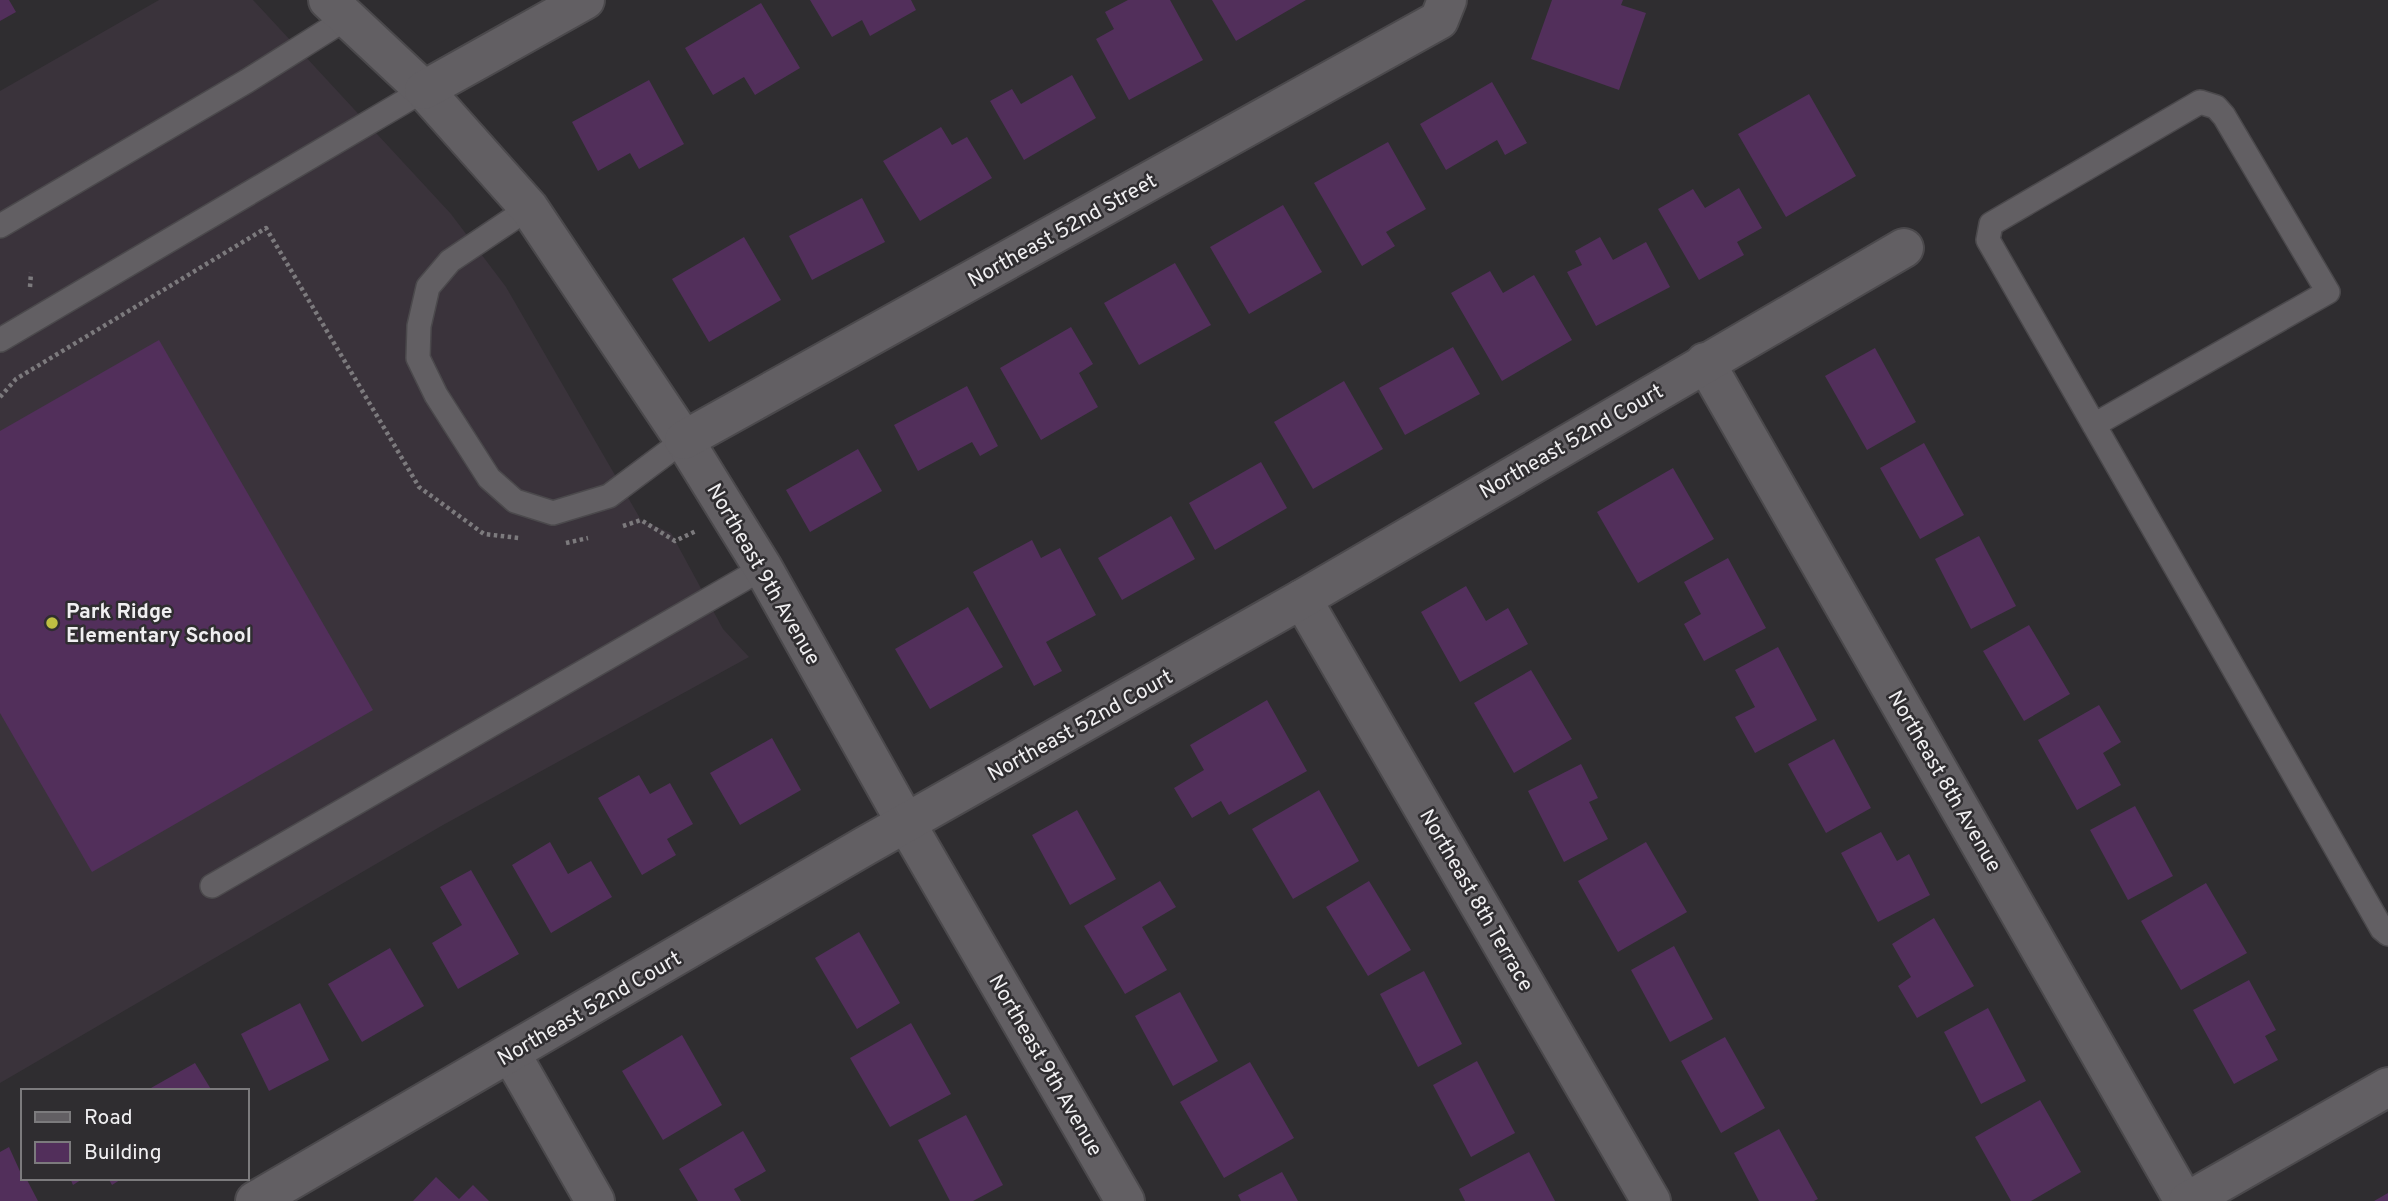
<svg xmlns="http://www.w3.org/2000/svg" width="2388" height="1201" viewBox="0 0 2388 1201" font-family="Overpass,sans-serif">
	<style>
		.built { fill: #3a333b }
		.building { fill: #522f5b }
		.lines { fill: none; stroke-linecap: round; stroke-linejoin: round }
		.service-casing { stroke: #4b494c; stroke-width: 26 }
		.minor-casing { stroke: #4b494c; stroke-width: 42 }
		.tertiary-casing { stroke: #4b494c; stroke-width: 42 }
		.path { stroke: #7c7a7d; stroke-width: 4.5; stroke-dasharray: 3.5 3.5; stroke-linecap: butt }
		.service { stroke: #625f63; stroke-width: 23 }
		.minor { stroke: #625f63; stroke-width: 38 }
		.tertiary { stroke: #625f63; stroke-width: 38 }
		.poi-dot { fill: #bebf42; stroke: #2f2d30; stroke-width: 2.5 }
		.labels { text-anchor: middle; stroke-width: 5; stroke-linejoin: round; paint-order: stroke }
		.street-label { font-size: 21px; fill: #f0eff1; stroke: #2f2d30 }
		.poi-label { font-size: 21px; font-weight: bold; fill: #f0eff1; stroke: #2f2d30; text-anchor: start }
	</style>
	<rect width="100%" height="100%" fill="#2f2d30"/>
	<polygon class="built" points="159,0 253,0 451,214 506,287 641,520 671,533 723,629 749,657 443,825 0,1083 0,91"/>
	<g class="building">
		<polygon points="0,0 9,0 16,12 0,21"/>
		<polygon points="810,0 911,0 916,10 870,36 862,20 832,37"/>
		<polygon points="1128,0 1170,0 1203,60 1129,100 1096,39 1114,29 1105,12"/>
		<polygon points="1212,0 1306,0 1236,41"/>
		<polygon points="1552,0 1623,0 1621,5 1646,13 1619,90 1531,59"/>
		<polygon points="761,3 800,68 755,95 744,77 713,95 685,48"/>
		<polygon points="1072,75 1096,118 1024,160 990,101 1012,89 1021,104"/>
		<polygon points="649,80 684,144 639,169 630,153 598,171 572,122"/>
		<polygon points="1492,82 1527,143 1505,155 1497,140 1446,170 1420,124"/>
		<polygon points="1809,94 1856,176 1786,217 1738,134"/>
		<polygon points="941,127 952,145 967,137 992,178 920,221 883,161"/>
		<polygon points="1388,142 1426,209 1386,232 1395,246 1362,266 1314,183"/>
		<polygon points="1739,188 1762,228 1737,242 1744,255 1699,280 1658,209 1693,189 1705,208"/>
		<polygon points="862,198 885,242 812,280 789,236"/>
		<polygon points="1283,205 1322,272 1249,314 1210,247"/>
		<polygon points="744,237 781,300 709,342 672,279"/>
		<polygon points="1600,237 1613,260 1646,242 1670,287 1596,326 1567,272 1582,265 1575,251"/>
		<polygon points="1175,263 1211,325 1139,365 1104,303"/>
		<polygon points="1490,271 1503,293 1534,275 1572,340 1502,381 1451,293"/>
		<polygon points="1071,327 1093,364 1079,373 1098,407 1041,440 1000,368"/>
		<polygon points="159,340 373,710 92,872 0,713 0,431"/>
		<polygon points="1453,347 1480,394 1405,435 1379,388"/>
		<polygon points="1875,348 1916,422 1867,450 1825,376"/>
		<polygon points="1344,381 1383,449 1313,489 1274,422"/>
		<polygon points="967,386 998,446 980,456 972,442 918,471 894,425"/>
		<polygon points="1924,443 1964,515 1920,539 1880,468"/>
		<polygon points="858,449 882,491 810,532 786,490"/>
		<polygon points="1261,462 1287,508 1215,550 1189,503"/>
		<polygon points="1673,468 1714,539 1638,583 1597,512"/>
		<polygon points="1171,516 1195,559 1122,600 1098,558"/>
		<polygon points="1979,536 2016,606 1971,629 1935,559"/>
		<polygon points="1032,540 1041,558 1060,548 1096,615 1046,642 1062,671 1034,686 973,572"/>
		<polygon points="1728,558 1766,628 1704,661 1684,624 1701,614 1684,582"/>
		<polygon points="1466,586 1486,621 1508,608 1528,644 1460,682 1421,612"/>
		<polygon points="968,607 1003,667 930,709 895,649"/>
		<polygon points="2029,625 2070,694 2024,721 1983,651"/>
		<polygon points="1778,647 1817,720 1755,753 1735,717 1755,707 1735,670"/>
		<polygon points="1531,670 1572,739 1514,773 1474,703"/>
		<polygon points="1267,700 1307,771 1229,815 1221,801 1192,818 1174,788 1204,770 1190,745"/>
		<polygon points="2099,705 2121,742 2103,753 2121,785 2077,810 2038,740"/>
		<polygon points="772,738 801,790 740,825 710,773"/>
		<polygon points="1834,739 1871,808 1826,833 1788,764"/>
		<polygon points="1581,764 1598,798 1589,802 1608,839 1564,862 1528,791"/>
		<polygon points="639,775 650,794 670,783 693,824 667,839 676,855 642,875 598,798"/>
		<polygon points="1319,790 1359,861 1293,899 1252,829"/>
		<polygon points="2135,806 2173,876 2128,900 2090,830"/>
		<polygon points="1077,810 1116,879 1070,905 1032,835"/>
		<polygon points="1881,832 1897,861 1909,854 1930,895 1878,922 1841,853"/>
		<polygon points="550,842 568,874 591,861 612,897 551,933 512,865"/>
		<polygon points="1646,842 1687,912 1618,952 1578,881"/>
		<polygon points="471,870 519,954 458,989 432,943 462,925 440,887"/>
		<polygon points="1160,881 1176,907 1142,927 1167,970 1125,994 1084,926"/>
		<polygon points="1369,881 1411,950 1368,976 1326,907"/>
		<polygon points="2206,883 2247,953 2181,990 2141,921"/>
		<polygon points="1934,918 1974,986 1917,1018 1898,986 1911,977 1892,944"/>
		<polygon points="859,932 900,1003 857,1029 815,958"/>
		<polygon points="1674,946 1713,1019 1670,1042 1631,970"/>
		<polygon points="390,948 424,1006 362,1042 328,984"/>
		<polygon points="1424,971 1462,1044 1418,1067 1380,994"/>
		<polygon points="2249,980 2276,1030 2265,1036 2278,1060 2234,1084 2193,1010"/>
		<polygon points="1180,992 1218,1061 1173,1086 1135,1016"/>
		<polygon points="300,1003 329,1060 269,1091 241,1034"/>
		<polygon points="1988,1008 2026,1081 1981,1104 1944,1032"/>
		<polygon points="911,1023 951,1094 890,1127 850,1058"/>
		<polygon points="682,1035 722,1105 663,1140 622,1071"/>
		<polygon points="1725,1037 1765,1108 1721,1133 1681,1061"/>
		<polygon points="1477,1061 1515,1133 1471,1157 1433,1085"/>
		<polygon points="1250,1062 1294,1138 1224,1178 1180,1102"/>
		<polygon points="195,1063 212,1091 153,1091 151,1088"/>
		<polygon points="2040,1100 2081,1172 2031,1201 2011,1201 1975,1137"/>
		<polygon points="966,1115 1003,1185 973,1201 950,1201 918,1140"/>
		<polygon points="1779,1129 1818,1199 1814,1201 1759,1201 1734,1153"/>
		<polygon points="743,1131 766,1171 734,1189 741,1201 698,1201 679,1169"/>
		<polygon points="9,1147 23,1178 26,1178 38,1201 0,1201 0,1152"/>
		<polygon points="1529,1152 1555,1201 1465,1201 1459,1189"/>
		<polygon points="1282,1172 1298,1201 1241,1201 1238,1195"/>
		<polygon points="436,1177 459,1199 473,1185 489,1201 413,1201"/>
		<polygon points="70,1178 84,1178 73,1185"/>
		<polygon points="108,1178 123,1178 112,1185"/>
		<polygon points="2388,1193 2388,1201 2374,1201"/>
	</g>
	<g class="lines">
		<defs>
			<g id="service">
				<polyline points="529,208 450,261 428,287 419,326 418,358 436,395 489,478 515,501 553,513 609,496 684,440"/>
				<polyline points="0,226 247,81 347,18"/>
				<polyline points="0,340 424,90"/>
				<path d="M2094,425L2328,292L2224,116L2216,107L2200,102L1991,224L1988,240C2119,469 2252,699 2382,929L2388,934"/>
				<polyline points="212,886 763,568"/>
			</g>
			<g id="minor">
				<polyline points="328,0 424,90 529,208 684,440 763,568 906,823 1125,1201"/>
				<polyline points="424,90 585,0"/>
				<polyline points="1705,362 2184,1201"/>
				<polyline points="684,440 1439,20 1447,0"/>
				<polyline points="1302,599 1651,1201"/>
				<polyline points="511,1054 595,1201"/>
				<polyline points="255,1201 865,846 1302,599 1904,248"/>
			</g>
			<polyline id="tertiary" points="2188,1201 2388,1087"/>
		</defs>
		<use href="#service" class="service-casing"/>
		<use href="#minor" class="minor-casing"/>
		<use href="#tertiary" class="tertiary-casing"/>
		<g class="path">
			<polyline points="30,287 31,273"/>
			<polyline points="0,397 16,379 266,228 419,487 484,534 519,538"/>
			<polyline points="623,526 641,520 675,541 696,531"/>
			<polyline points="566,543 588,538"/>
		</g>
		<use href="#service" class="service"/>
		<use href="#minor" class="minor"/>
		<use href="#tertiary" class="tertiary"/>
	</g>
	<circle class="poi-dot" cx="52" cy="623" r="7"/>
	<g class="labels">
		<g class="street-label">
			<text transform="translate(1062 230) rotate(-29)" y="7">Northeast 52nd Street</text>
			<text transform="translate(1571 441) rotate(-30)" y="7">Northeast 52nd Court</text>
			<text transform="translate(764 574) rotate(60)" y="7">Northeast 9th Avenue</text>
			<text transform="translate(1080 725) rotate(-29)" y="7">Northeast 52nd Court</text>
			<text transform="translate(1945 781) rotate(60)" y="7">Northeast 8th Avenue</text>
			<text transform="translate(1477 900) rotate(60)" y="7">Northeast 8th Terrace</text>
			<text transform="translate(589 1008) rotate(-30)" y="7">Northeast 52nd Court</text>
			<text transform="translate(1046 1065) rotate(60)" y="7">Northeast 9th Avenue</text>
		</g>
		<g class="poi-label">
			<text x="66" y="618">Park Ridge<tspan x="66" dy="24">Elementary School</tspan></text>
		</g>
	</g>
	<rect x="21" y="1089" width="228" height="91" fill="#2f2d30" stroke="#7c7b7d" stroke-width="2"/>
	<rect x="35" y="1112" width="35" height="10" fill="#625f63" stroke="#7c7b7d" stroke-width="2"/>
	<text x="84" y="1124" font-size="21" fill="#f0eff1">Road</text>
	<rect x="35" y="1142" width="35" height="21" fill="#522f5b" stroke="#7c7b7d" stroke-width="2"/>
	<text x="84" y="1159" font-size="21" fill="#f0eff1">Building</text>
</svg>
